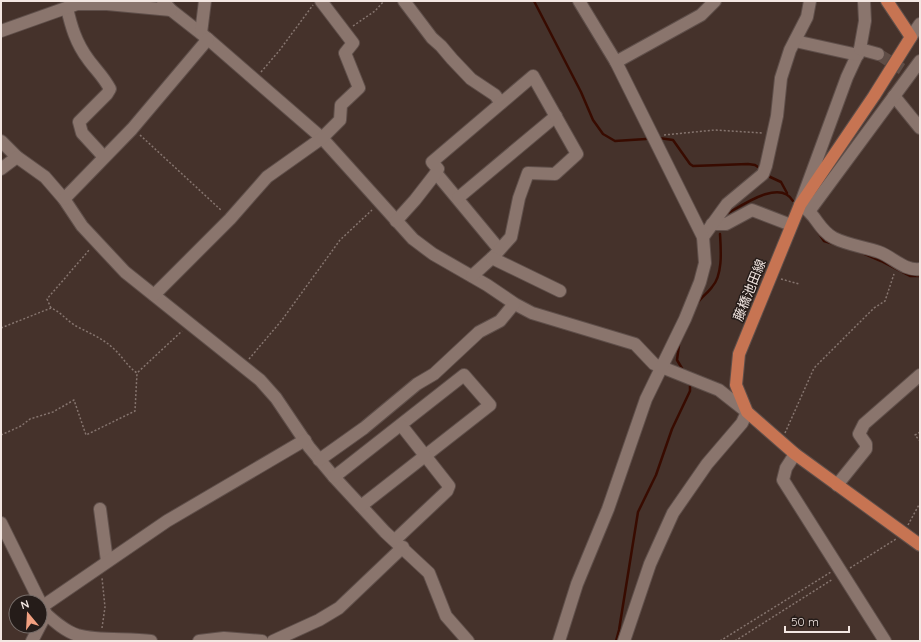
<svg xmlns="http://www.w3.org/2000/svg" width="921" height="642" viewBox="0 0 921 642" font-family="Quicksand,'Noto Sans JP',sans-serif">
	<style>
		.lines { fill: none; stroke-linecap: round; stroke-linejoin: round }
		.stream { stroke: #380b00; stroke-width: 2.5 }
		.minor-tunnel { stroke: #5f4d46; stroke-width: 12; stroke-dasharray: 12 6; stroke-linecap: butt }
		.minor-casing { stroke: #5f4f4a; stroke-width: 14 }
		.major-casing { stroke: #5f4f4a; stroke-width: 14 }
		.path { stroke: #86756f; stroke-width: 1.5; stroke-dasharray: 2 2; stroke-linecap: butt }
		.minor { stroke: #8a756d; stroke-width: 12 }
		.major { stroke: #c77452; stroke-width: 12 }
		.labels { text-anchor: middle; stroke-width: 3; stroke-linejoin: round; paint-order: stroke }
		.street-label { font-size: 13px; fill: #f3e7e2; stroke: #251c19 }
	</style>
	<rect width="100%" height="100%" fill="#45322b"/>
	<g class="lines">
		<g class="stream">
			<polyline points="534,1 581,92 593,120 603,134 615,141 646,139"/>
			<polyline points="659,138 673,140 690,164 693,166 748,164 755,165 761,169"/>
			<polyline points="768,176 781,182 787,193"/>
			<path d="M725,215C741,206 780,178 793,201"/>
			<polyline points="818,232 824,241 834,244"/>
			<polyline points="860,252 881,261 910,276 920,276"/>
			<path d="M697,304C701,297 708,293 712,287C723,275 721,250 720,234"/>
			<polyline points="679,345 677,360 683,370"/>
			<polyline points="616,641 619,630 638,512 656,475 672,429 690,391 690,384"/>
		</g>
		<polyline class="minor-tunnel" points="878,54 902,69"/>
		<defs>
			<g id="minor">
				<polyline points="163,1 171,10 208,39 322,138 413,239 433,254 487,285 515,304 532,313 635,344 654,364 719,390 747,412 742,423 707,464 673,513 650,564 624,641"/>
				<polyline points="404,1 432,38 441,46 452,59 471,79 495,95 501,103"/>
				<path d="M864,1L865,21L860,49L847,77L800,205C816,213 818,230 834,238C848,245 865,247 879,252C893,257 904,271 920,269"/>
				<path d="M67,8C71,26 76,43 88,59C95,69 104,77 110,89L107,94L79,122L82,133L104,157"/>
				<polyline points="1,31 77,4 107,4 171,10"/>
				<polyline points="201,33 205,1"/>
				<polyline points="911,37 920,24"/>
				<polyline points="795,41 858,55"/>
				<polyline points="860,49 878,54"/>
				<polyline points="616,62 701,15 715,1"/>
				<polyline points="894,96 920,128"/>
				<polyline points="1,141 17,157 45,177 64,199 82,226 125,272 260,380 276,398 309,447 334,477 385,532 429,573 446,616 468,641"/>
				<polyline points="1,169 17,157"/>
				<polyline points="436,173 499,249"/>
				<polyline points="458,198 556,116"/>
				<polyline points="64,199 132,129 208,39"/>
				<polyline points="810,210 920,61"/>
				<polyline points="396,221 415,200 436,173 438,169 432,162 533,76 577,154 555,174 528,173 519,198 511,237 494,256 472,276"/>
				<polyline points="712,224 726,224 752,210 791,225"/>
				<polyline points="703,237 727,204 763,174 766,166 777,116 781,78 790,50 807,17 810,1"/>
				<polyline points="492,258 560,291"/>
				<polyline points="154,295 230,219 267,177 322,138 340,120 341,105 359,88 345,53 353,43 321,1"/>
				<polyline points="795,454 786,468 783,480 885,641"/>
				<polyline points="319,460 364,428 417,384 434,374 479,332 500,321 514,304"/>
				<polyline points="334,477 464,375 490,405 361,506"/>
				<polyline points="837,485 866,449 866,444 859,434 864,424 920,375"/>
				<polyline points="100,509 107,561"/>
				<path d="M1,523L46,614C55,622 65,631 77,635C97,641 129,638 151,641"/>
				<polyline points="395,540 447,491 449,486 401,425"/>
				<polyline points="43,606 167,521 305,440"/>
				<polyline points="32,641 46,614"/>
				<polyline points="199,641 224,638 262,641"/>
				<polyline points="273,641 319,620 339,608 403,547"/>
				<polyline points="559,641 577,584 608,509 646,399 685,319 700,282 705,263 703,237 616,62 579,1"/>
			</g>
			<polyline id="major" points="887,1 911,37 874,96 800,205 739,354 736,385 747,412 795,454 920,545"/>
		</defs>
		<use href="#minor" class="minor-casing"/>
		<use href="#major" class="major-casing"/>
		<g class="path">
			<polyline points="353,26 375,11 384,1"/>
			<polyline points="261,72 279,51 313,5"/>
			<polyline points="140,135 222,211"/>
			<polyline points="664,135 715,130 763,133"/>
			<polyline points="781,279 799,284"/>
			<polyline points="51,308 47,299 90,249"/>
			<path d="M1,328L51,308C61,312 67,321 76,326C89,333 102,338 113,348C122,356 127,366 137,373L182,331"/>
			<polyline points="249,359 282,320 340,240 372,210"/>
			<polyline points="920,432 915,435 920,441"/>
			<polyline points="785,433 814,368 874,308 885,301 894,274"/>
			<polyline points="1,435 21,426 30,419 53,412 74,400 86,435 135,411 137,373"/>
			<polyline points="908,525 920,503"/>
			<polyline points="850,568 896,539"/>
			<polyline points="102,628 105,607 102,578"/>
			<polyline points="720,641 831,572"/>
			<polyline points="735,641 833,579"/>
		</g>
		<use href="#minor" class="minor"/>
		<use href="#major" class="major"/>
	</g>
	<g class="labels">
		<g class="street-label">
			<text transform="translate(749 290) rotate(-68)" y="5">藤橋池田線</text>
		</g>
	</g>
	<rect width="921" height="642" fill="none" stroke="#f3e7e2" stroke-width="4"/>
	<g transform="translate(28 614) rotate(342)"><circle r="19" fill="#251c19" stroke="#776d69"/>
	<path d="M0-3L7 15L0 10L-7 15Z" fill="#f2a080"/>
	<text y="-6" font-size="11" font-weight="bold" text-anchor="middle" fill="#f3e7e2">N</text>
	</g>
	<path d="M785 626v6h64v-6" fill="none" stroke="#f3e7e2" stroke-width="2"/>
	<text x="791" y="626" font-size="12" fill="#f3e7e2" stroke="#251c19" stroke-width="3" paint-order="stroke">50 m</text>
</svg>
